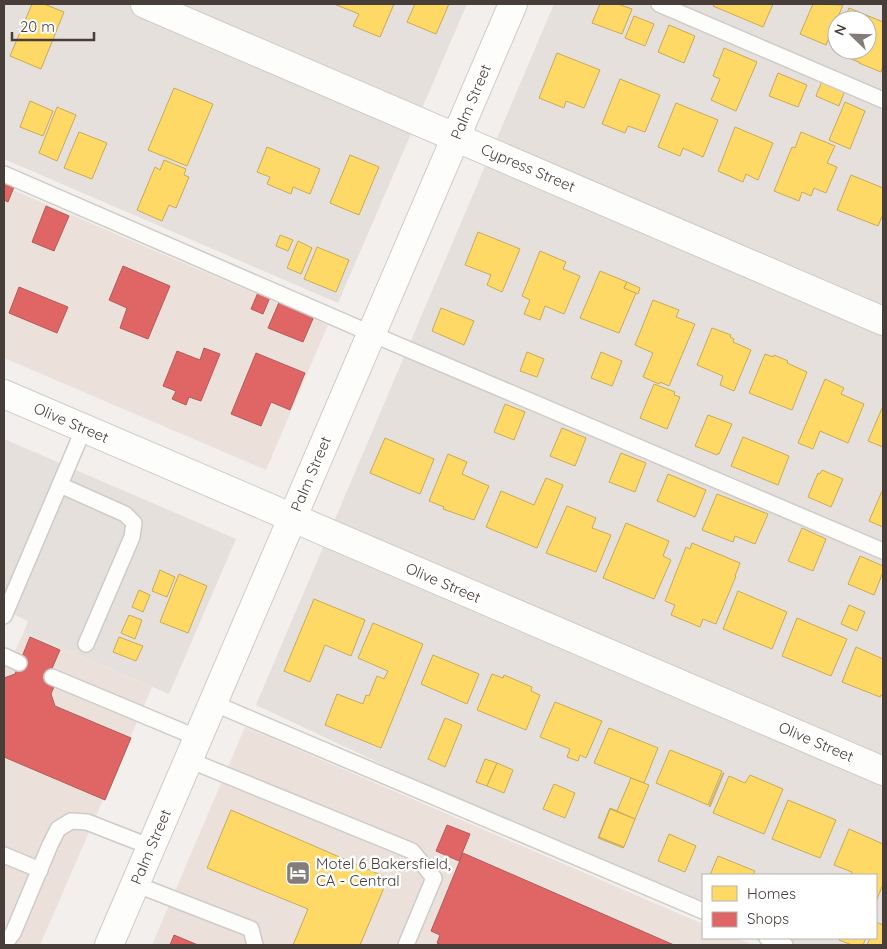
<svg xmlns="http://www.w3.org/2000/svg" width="887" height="949" viewBox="0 0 887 949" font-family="Quicksand,sans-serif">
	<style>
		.residential { fill: #e5e0db; fill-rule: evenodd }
		.commercial { fill: #ece1da }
		.homes { fill: #ffd966; stroke: #c8aa58 }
		.shops { fill: #e06666; stroke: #b25a58 }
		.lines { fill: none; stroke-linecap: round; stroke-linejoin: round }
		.service-casing { stroke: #cecbc8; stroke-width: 18 }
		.minor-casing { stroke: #cecbc8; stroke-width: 30 }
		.tertiary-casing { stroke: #cecbc8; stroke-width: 30 }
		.service { stroke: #fdfdfc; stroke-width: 15 }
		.minor { stroke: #fdfdfc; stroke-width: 28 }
		.tertiary { stroke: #fdfdfc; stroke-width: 28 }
		.labels { text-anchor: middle; stroke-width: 5; stroke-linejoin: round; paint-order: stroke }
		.street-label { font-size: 15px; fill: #473e39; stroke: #fff }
		.poi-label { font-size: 15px; fill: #473e39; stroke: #fff; text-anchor: start }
	</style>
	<rect width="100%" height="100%" fill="#f2efec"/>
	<g class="residential">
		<polygon points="4,4 467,4 338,303 4,159"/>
		<path d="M554,4H883V945H768L752,938H876V875H703V915L256,705ZM837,20H867V50H837Z"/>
		<polygon points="4,439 236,539 169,694 24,632 28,621 4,610"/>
	</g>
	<g class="commercial">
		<polygon points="4,186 328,325 266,470 4,358"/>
		<polygon points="24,632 152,687 40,945 4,945 4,651 13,655"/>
		<polygon points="245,727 703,924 703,938 736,938 753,945 152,945"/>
	</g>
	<g class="homes">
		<polygon points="32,4 44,4 64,12 41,69 10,56"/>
		<polygon points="334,4 394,4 380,37 353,26 359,14"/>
		<polygon points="415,4 449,4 436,34 407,22"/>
		<polygon points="600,4 618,4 632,9 622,34 592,23"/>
		<polygon points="714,4 773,4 763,27 713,6"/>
		<polygon points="813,4 843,5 826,45 800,34"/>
		<polygon points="849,8 883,22 883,65 881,72 859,63 859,62 851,59 855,50 867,50 867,20 844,20"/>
		<polygon points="634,16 654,24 645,46 625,38"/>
		<polygon points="669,25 695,36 684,63 658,52"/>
		<polygon points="724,48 757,62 736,111 711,100 720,79 713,76"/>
		<polygon points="557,53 600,70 584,108 566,101 564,108 539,98"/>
		<polygon points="778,73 807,85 798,107 769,96"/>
		<polygon points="620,79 660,95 645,132 628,126 625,133 602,124"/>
		<polygon points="822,81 845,90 839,106 816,96"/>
		<polygon points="174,88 213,104 187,166 148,150"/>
		<polygon points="30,101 53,111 43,136 20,127"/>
		<polygon points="845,102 865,111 850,149 829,140"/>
		<polygon points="676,103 718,120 703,157 683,148 680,156 658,147"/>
		<polygon points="57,107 76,115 57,161 39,153"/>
		<polygon points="735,127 773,143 758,180 746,174 743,182 718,171"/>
		<polygon points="79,132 107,143 92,179 64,168"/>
		<polygon points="801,132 835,146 827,163 837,167 826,193 814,188 811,196 802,192 799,201 774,191 792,147 795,148"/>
		<polygon points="267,147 320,169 310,194 293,187 291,194 267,184 270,177 257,172"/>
		<polygon points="350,155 379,167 359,215 330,203"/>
		<polygon points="164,160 186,169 184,175 189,177 176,208 169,205 162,221 137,210 155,167 160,170"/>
		<polygon points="851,175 883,188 883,214 878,226 837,210"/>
		<polygon points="478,232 520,249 502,292 487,285 491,275 465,265"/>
		<polygon points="280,235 293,240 288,251 276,246"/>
		<polygon points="298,241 312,248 301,274 287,268"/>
		<polygon points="317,247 349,260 336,292 304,279"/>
		<polygon points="540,251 566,262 563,269 580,276 564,314 545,306 540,320 524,314 530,300 522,296"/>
		<polygon points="600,271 627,282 624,288 636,293 619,333 580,318"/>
		<polygon points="627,282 640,288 638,294 624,288"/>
		<polygon points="653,300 679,310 676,317 695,324 669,386 660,382 659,384 643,377 653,353 635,345"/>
		<polygon points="441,308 474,321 464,345 432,331"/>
		<polygon points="712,328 731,335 730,337 734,339 733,342 751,350 734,391 720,385 723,376 697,365"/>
		<polygon points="527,352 544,359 537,377 520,371"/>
		<polygon points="601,352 622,361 612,386 591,378"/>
		<polygon points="765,354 773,357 774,355 788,361 787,363 807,372 792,410 749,393"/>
		<polygon points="825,379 844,388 841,394 864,404 848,443 820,431 813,449 798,443"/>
		<polygon points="654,384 675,392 674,395 680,397 667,429 640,418"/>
		<polygon points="505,404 525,412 514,440 494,432"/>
		<polygon points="883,406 883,447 868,441"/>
		<polygon points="708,415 732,424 719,454 718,453 717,455 695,446"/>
		<polygon points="562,428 586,438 575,466 550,456"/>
		<polygon points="743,437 789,456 778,485 731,466"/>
		<polygon points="385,438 434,459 420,494 370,473"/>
		<polygon points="621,453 646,463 635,492 609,482"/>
		<polygon points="448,454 467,462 462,474 489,486 474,520 443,509 444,507 429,501"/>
		<polygon points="822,470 843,479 831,507 808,497 818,473 820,474"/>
		<polygon points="668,474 706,490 695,517 657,501"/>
		<polygon points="546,478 563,485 537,548 486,527 501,491 534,505"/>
		<polygon points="882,491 883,492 883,527 869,521"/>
		<polygon points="717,494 768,514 755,544 735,536 733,542 702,530"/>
		<polygon points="567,506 596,518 592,528 611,535 596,572 546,553"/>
		<polygon points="626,523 669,541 663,556 671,560 654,599 603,578"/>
		<polygon points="802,528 826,539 813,571 788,561"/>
		<polygon points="692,543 740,563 735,576 736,576 716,624 703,619 700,627 671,615 675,605 665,601 686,547 690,549"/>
		<polygon points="860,556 883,566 883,572 874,595 848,584"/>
		<polygon points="160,570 175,577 167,597 152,591"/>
		<polygon points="179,574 207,586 188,633 160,622"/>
		<polygon points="139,590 150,595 143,612 132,607"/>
		<polygon points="738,591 787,612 772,649 723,629"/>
		<polygon points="314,599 365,620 351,656 325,645 310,682 284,671"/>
		<polygon points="849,605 865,612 857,631 841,624"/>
		<polygon points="129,615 142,620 135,639 121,633"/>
		<polygon points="797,618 847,639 831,676 782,656"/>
		<polygon points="373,623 423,644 381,748 325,725 337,694 363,704 366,695 369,696 377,676 384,679 388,671 358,658"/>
		<polygon points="119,637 143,646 136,661 113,652"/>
		<polygon points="856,647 883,659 883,696 881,695 880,697 842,682"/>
		<polygon points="433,655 479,674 467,704 421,684"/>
		<polygon points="492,674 503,678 504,675 532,687 531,691 540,695 526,730 477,710"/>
		<polygon points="555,702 602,721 586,758 580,755 578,761 567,757 570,749 540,737"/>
		<polygon points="445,718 462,725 445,767 428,759"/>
		<polygon points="609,728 658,748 644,783 594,763"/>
		<polygon points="670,750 722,771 708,805 656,783"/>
		<polygon points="485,759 497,763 487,786 476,782"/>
		<polygon points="497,763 513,770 504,793 487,786"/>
		<polygon points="723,773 724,773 710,807 709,806"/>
		<polygon points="750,775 783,789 764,834 713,813 729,776 745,783"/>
		<polygon points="631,778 649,785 635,819 617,811"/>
		<polygon points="554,784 575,793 565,818 543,809"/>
		<polygon points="788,800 836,820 820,858 772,839"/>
		<polygon points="610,808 617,811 610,809 599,837 624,847 623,848 598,838"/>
		<polygon points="610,809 635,819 624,847 599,837"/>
		<polygon points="231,810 388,878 360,945 293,945 308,909 207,868"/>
		<polygon points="849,829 883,844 883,884 876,902 876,875 850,875 852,872 834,865"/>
		<polygon points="669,834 696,846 685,872 658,861"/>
		<polygon points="718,856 755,871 753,875 710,875"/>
		<polygon points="876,922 883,925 883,945 867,945 870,938 876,938"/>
		<polygon points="840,938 866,938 863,945 852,945 839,940"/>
	</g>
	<g class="shops">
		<polygon points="4,183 14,187 8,202 4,200"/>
		<polygon points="46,206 69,216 54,251 32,242"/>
		<polygon points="123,266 170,286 148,339 120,328 127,308 109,300"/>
		<polygon points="19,287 68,307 57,333 9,313"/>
		<polygon points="259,290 271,295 263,314 251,309"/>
		<polygon points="280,300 315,314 303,342 268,328"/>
		<polygon points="204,348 220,354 201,401 189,397 186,405 172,399 176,391 163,386 177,351 200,360"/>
		<polygon points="256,353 305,373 290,410 271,402 261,426 231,414"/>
		<polygon points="30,637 60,650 50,673 55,684 51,694 55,706 131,738 105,800 4,757 4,678 15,674"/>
		<polygon points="447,825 470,834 459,861 436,851"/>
		<polygon points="463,853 674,945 442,945 437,943 440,935 431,931"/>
		<polygon points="174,935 198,945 170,945"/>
	</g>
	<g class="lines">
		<defs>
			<g id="service">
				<polyline points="659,4 883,100"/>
				<polyline points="4,174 372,334 883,551"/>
				<polyline points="60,485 125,514 134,523 132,537 86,644"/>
				<polyline points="4,616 84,428"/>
				<polyline points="4,656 19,663"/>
				<polyline points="52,677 198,738"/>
				<polyline points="213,703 703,911"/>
				<polyline points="189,760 412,851 434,878 406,945"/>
				<polyline points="4,855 40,870"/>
				<polyline points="135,884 251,929 255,945"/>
				<polyline points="767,938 785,945"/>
				<polyline points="4,945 13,933 50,845 58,829 71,821 87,822 151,847"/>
			</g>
			<g id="minor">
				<polyline points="145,4 883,321"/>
				<polyline points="4,394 883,771"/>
			</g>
			<polyline id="tertiary" points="109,945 513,4"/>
		</defs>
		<use href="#service" class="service-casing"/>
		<use href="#minor" class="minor-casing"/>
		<use href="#tertiary" class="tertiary-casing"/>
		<use href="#service" class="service"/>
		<use href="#minor" class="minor"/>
		<use href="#tertiary" class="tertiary"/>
	</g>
	<defs>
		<symbol id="hotel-square" viewBox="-11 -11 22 22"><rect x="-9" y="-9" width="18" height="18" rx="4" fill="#837c78" stroke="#fff"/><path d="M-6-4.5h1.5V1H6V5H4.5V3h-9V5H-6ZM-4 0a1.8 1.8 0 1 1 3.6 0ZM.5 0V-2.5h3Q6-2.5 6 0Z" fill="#fff"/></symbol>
	</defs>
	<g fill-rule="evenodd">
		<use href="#hotel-square" x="284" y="859" width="28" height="28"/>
	</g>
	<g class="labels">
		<g class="street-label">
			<text transform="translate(471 102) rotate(-67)" y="5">Palm Street</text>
			<text transform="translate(528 168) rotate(23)" y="5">Cypress Street</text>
			<text transform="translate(71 423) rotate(23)" y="5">Olive Street</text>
			<text transform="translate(311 474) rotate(-67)" y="5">Palm Street</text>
			<text transform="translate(443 583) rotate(23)" y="5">Olive Street</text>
			<text transform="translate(816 742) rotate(23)" y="5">Olive Street</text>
			<text transform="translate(151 847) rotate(-67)" y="5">Palm Street</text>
		</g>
		<g class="poi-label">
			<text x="316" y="869">Motel 6 Bakersfield,<tspan x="316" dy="17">CA - Central</tspan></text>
		</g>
	</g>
	<rect width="887" height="949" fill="none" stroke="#473e39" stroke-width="10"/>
	<rect x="702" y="874" width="175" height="65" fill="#ffffff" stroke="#b5b2b0"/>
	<rect x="712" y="886" width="25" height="15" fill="#ffd966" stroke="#b5b2b0"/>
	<text x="747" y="899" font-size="15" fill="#473e39">Homes</text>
	<rect x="712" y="912" width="25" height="15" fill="#e06666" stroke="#b5b2b0"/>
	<text x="747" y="924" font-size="15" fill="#473e39">Shops</text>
	<g transform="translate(852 35) rotate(293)"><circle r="24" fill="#ffffff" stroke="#b5b2b0"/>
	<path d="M0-4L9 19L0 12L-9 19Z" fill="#837c78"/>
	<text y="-8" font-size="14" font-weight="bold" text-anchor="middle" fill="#473e39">N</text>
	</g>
	<path d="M12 32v8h82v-8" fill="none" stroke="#473e39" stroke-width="2.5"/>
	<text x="20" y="32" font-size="15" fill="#473e39" stroke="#ffffff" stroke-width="4" paint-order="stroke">20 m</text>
</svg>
